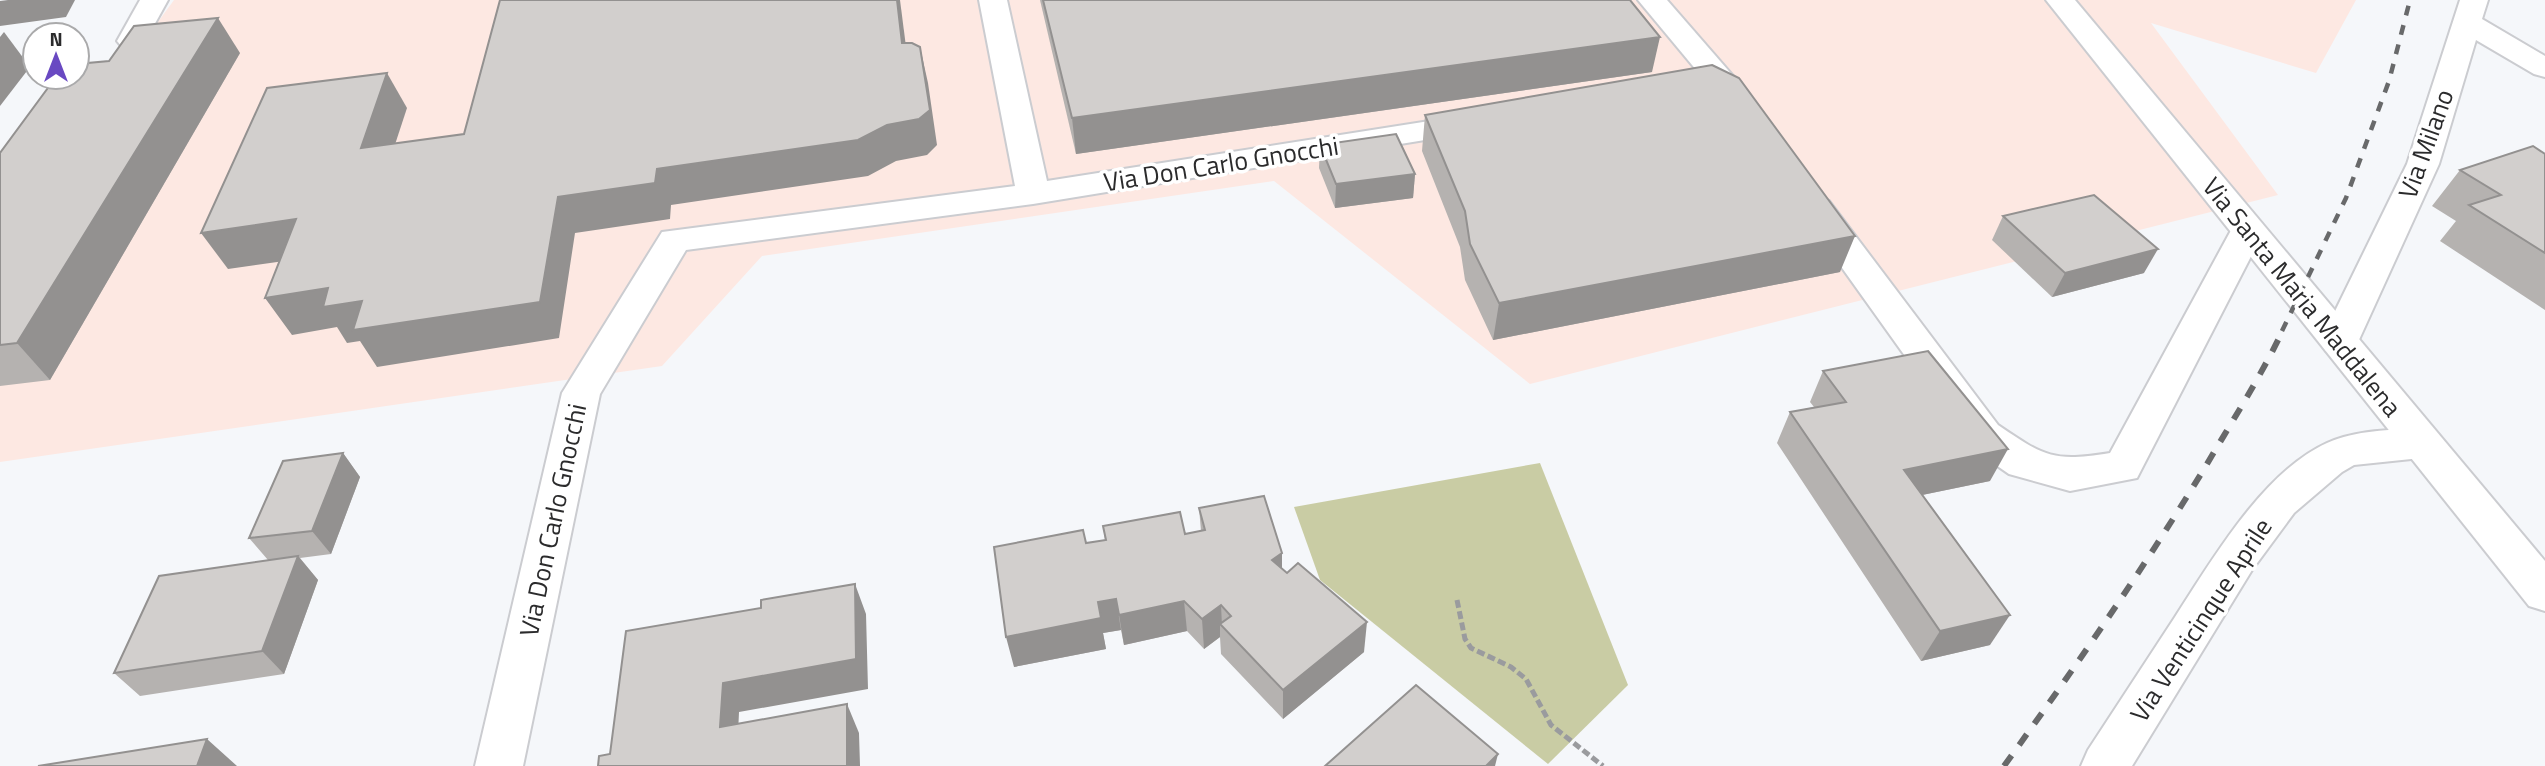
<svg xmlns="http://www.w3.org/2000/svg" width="2545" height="766" viewBox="0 0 2545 766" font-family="'Titillium Web',sans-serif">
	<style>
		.industrial { fill: #fde8e2 }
		.green { fill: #c9cca4 }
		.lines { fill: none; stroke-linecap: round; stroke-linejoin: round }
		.street-casing { stroke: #cbccd0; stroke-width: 4 }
		.secondary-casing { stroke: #cbccd0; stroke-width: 4 }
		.path { stroke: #9a9b9e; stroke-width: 5; stroke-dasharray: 8 3.5; stroke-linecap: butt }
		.street { fill: #fff; fill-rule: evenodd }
		.secondary { fill: #fff; fill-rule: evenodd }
		.rail-far1 { stroke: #68696a; stroke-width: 4.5; stroke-dasharray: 10 10; stroke-linecap: butt }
		.rail { stroke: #68696a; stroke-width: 6; stroke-dasharray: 13 13; stroke-linecap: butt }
		.wall { fill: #b5b2b0 }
		.shaded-wall { fill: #939190 }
		.building { fill: #d2cfcd; stroke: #939190; stroke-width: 2 }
		.labels { text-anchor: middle; stroke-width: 7; stroke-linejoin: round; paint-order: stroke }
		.street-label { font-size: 26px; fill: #2b2b2c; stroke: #fff }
	</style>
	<rect width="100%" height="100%" fill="#f5f7fa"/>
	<polygon class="industrial" points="174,0 2356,0 2316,73 2151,23 2278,195 1530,384 1274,181 762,256 662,366 0,462 0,238"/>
	<polygon class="green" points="1540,463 1628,685 1548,764 1320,580 1294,507"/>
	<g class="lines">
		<defs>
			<g id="street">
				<polygon points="140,0 168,0 142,47 132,50 122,47 117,41"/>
				<polygon points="979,0 1007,0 1047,181 1474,114 1485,116 1490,123 1485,130 1474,132 1033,204 686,250 600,394 523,766 475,766 562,393 662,232 1015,186"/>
				<polygon points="1638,0 1667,0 1734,77 1738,83 1734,89 1723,92 1712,89"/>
				<polygon points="2460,0 2488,0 2482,19 2545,56 2545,77 2534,74 2476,40 2439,164 2358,342 2352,351 2339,355 2326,351 2320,342 2407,164"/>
				<path d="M1817,198L1829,201L1998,425C2045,457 2053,462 2110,453L2235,223L2247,220L2259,223L2264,231L2137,478L2070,491L2009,474L1970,447L1800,209L1805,201Z"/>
				<path d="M2421,428L2435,432L2441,443L2435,454L2421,458L2354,465L2342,472L2294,513L2252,570L2132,766H2081L2088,750C2117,706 2146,661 2175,617C2212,560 2263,472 2327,443C2356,430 2390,430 2421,428Z"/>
			</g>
			<polygon id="secondary" points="2046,0 2075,0 2545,561 2545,611 2529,606"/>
		</defs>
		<use href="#street" class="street-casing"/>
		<use href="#secondary" class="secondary-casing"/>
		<polyline class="path" points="1457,600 1465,639 1471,648 1511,667 1526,679 1551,725 1603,766"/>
		<use href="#street" class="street"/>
		<use href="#secondary" class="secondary"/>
		<polyline class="rail-far1" points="2282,331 2346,198 2389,81 2410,0"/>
		<path class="rail" d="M2004,766C2074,669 2142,571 2204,469C2231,423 2260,378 2283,330"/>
	</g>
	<g class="wall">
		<polygon points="1040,0 1630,0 1652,72 1076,154"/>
		<polygon points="240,53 50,380 0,386 0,153"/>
		<polygon points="1425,115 1840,272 1493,340 1465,280 1460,247 1422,151"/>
		<polygon points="1320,145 1415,174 1413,198 1335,208 1319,168"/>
		<polygon points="2545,154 2545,310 2440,241 2456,221 2432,206 2460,170"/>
		<polygon points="2003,216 2144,273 2052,297 1992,240"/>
		<polygon points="1823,371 1990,481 1922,495 1990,645 1921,661 1777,443 1790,412 1814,407 1810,402"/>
		<polygon points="343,453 360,477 331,554 300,558 318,580 284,674 140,696 114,673 268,560 249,538"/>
		<polygon points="1199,508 1282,568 1364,652 1283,719 1221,654 1220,637 1204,649 1187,631 1124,645 1121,630 1103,633 1106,649 1014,667 1086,543 1105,540 1103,526 1185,534 1201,531"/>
	</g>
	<g class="shaded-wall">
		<polygon points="8,0 75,0 66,17 0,26 0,1"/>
		<polygon points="897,0 900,0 910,78 902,43"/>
		<polygon points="218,18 240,53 50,380 17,343"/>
		<polygon points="4,32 30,67 0,106 0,37"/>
		<polygon points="1660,37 1652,72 1076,154 1072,118"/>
		<polygon points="920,47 928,83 937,145 927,155 896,161 868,176 671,205 670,219 575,233 559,338 377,367 360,341 347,343 337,327 292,335 265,298 558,197 657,169"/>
		<polygon points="387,73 407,108 382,184 361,148"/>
		<polygon points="1415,174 1413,198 1335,208 1336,184"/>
		<polygon points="296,219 320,256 228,269 201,233"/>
		<polygon points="1855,236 1840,272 1493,340 1499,303"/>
		<polygon points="2158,249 2144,273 2052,297 2065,273"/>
		<polygon points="2008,449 1990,481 1888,502 1904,470"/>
		<polygon points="343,453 360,477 331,554 312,531"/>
		<polygon points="1282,553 1282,584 1272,560"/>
		<polygon points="298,556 318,580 284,674 262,651"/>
		<polygon points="855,584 866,614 868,689 739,712 737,756 720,727 723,683"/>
		<polygon points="1116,599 1121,630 1103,633 1106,649 1014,667 1006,637 1098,602"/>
		<polygon points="1184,601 1187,631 1124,645 1119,615"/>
		<polygon points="1221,605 1222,626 1220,624 1220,637 1204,649 1202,619"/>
		<polygon points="2010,615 1990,645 1921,661 1940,631"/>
		<polygon points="1367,622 1364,652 1283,719 1283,690"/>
		<polygon points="847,704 859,733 860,766 847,766"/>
		<polygon points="207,739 237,766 197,766"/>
		<polygon points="1498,754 1495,766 1486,766"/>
	</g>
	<g class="building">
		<polygon points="500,0 897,0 902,43 912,43 920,47 930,110 919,119 887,125 858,140 657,169 655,183 558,197 540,302 353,330 362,301 323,307 328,288 265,298 296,219 201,233 267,88 387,73 361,148 464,134"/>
		<polygon points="1043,0 1630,0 1660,37 1072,118"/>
		<polygon points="218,18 17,343 0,345 0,153 56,77 77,77 77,64 109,61 134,26"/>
		<polygon points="1712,65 1739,78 1855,236 1499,303 1470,244 1465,211 1425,115"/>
		<polygon points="1396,134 1415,174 1336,184 1320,145"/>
		<polygon points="2533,146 2545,154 2545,253 2469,205 2501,195 2460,170"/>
		<polygon points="2094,195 2158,249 2065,273 2003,216"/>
		<polygon points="1928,351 2008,449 1904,470 2010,615 1940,631 1790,412 1846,402 1823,371"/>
		<polygon points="343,453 312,531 249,538 283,461"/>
		<polygon points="1264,496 1282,553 1272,560 1287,573 1298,563 1367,622 1283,690 1220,624 1231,616 1221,605 1202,619 1184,601 1119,615 1116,599 1098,602 1101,618 1006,637 994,547 1083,530 1086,543 1106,540 1103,526 1180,512 1185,534 1205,530 1199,508"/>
		<polygon points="298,556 262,651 114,673 159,576"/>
		<polygon points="855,584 856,659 723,683 720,727 847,704 847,766 598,766 599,756 610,754 626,631 761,608 761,600"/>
		<polygon points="1416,685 1498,754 1486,766 1325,766"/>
		<polygon points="207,739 197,766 38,766"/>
	</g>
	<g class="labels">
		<g class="street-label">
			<text transform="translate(2426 144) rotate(-70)" y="9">Via Milano</text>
			<text transform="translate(1221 164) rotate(-9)" y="9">Via Don Carlo Gnocchi</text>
			<text transform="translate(2302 297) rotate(51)" y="9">Via Santa Maria Maddalena</text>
			<text transform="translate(553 520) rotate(-78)" y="9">Via Don Carlo Gnocchi</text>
			<text transform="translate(2201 620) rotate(-57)" y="9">Via Venticinque Aprile</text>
		</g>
	</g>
	<g transform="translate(56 56)"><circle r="33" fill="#ffffff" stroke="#aaaaab" stroke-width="2"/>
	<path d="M0-5L12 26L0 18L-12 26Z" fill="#6949c2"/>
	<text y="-10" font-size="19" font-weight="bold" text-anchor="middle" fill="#2b2b2c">N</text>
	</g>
</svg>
